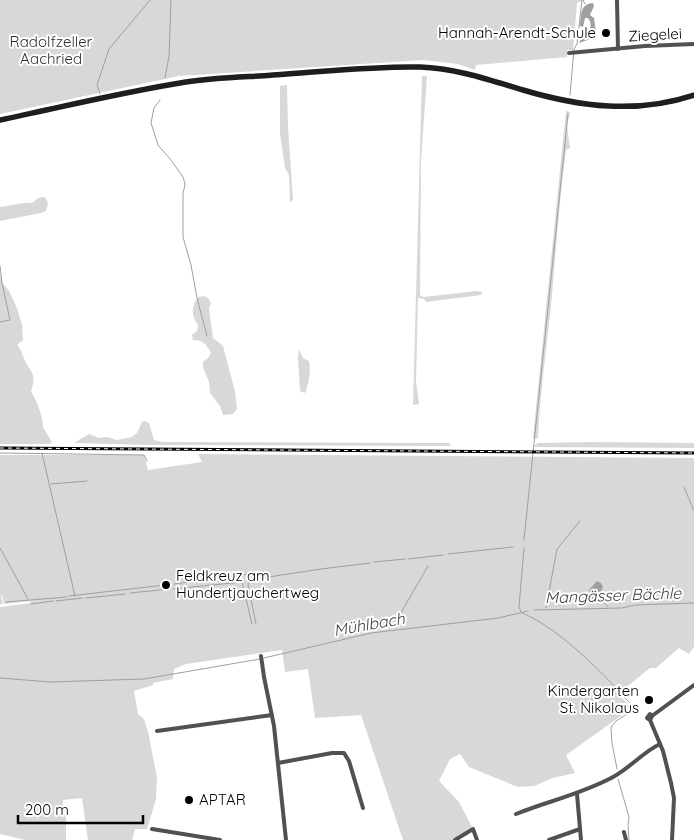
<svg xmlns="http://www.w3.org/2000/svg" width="694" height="840" viewBox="0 0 694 840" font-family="Quicksand,sans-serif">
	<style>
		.green { fill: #d8d8d8 }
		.water { fill: #9f9f9f }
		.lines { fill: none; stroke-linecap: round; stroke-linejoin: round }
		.stream { stroke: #9f9f9f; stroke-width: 1 }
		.minor { stroke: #515151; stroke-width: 4 }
		.secondary { stroke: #1e1e1e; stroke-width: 5.5 }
		.rail-casing { stroke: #000; stroke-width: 3 }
		.rail { stroke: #fff; stroke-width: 1; stroke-dasharray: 4; stroke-linecap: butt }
		.poi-dot { fill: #000; stroke: #fff; stroke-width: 2 }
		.labels { text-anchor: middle; stroke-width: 4; stroke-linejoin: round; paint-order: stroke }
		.poi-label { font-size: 15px; fill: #000; stroke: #fff; text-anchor: end }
		.street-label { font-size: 15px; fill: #000; stroke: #fff }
		.park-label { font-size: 15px; fill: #2f2f2f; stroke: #fff }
		.water-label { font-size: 16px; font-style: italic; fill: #404040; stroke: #fff }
	</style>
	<rect width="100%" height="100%" fill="#fff"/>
	<g class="green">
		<polygon points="0,0 584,0 577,3 573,50 567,50 567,57 476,65 475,70 458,64 423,60 179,76 0,114"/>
		<polygon points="422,76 427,76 421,161 420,295 424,297 476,291 483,292 481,295 426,302 424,299 418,298 416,381 419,404 413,405"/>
		<polygon points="287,85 288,127 293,200 290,202 289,175 285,168 280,134 280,86"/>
		<path d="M566,111L570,112L567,126L570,148L566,150C560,194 557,238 553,283C549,335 540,386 538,439L533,438Z"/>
		<path d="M43,197L46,198L48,203L46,211L41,213L0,221V207C9,206 24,202 32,203L38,198Z"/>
		<path d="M0,269L1,281L9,291L17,308L22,325L23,340L17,345C22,350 22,355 25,361C32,374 37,374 31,392C36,398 44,420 43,427L52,442L50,444H0Z"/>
		<path d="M204,296L208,298L211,303L209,309L213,338L223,346L235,392L237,409L233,414L223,415L220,406L210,393L209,382L203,367V362L208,358L211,353C206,344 204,340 193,340L192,335L197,331L198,325C191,316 191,307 198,297Z"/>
		<path d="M299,349L303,358L309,361C311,371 309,383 305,393L300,391L298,357Z"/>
		<polygon points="145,421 149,423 154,440 163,442 412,443 449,443 451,446 148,445 74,443 89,434 99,438 107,437 117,440 132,437 137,433 142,422"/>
		<polygon points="592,442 694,443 694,448 533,447 538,443"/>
		<polygon points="198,454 694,458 694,647 689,654 679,648 656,668 650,668 618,694 632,708 566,755 575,773 553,778 534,786 518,787 469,767 460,754 450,759 439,781 459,802 472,827 452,840 403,840 361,715 315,718 308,669 285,672 282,650 186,664 174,669 173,679 153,683 153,685 134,691 138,714 144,719 148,732 157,777 156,799 147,829 135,829 132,840 88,840 82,798 63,800 63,805 66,809 66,840 25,840 0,834 0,607 31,603 30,601 4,604 2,595 1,596 3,604 0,604 0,455 144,455 148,470 202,462"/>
	</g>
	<g class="water">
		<path d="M593,3L594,6L590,15L594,18L596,33L590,39L579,43C584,34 596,29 588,18H585L583,27L580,26C581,15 580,4 593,3Z"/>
		<polygon points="597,581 601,583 603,587 601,591 602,596 593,600 590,598 589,590"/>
	</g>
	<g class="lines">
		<g class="stream">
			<polyline points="583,0 585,4"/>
			<polyline points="165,78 169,56 171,0"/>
			<polyline points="100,94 97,85 109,49 150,0"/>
			<polyline points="570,95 574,49 577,44 582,0"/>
			<polyline points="160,100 154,108 151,123 158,145 171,160 183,177 185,184 183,194 183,237 191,265 197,298 207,336"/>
			<polyline points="0,266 2,283 10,320 0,322"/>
			<polyline points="0,453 144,455 147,461"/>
			<polyline points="42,453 75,596"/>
			<polyline points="51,484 87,481"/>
			<polyline points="684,487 694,511"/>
			<polyline points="524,540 568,114"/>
			<polyline points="0,548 28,599"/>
			<polyline points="448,554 513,547"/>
			<polyline points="408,559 443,555"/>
			<polyline points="374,562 405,559"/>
			<polyline points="174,584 264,572"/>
			<polyline points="173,589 242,582 252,624"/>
			<polyline points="130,593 170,589"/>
			<polyline points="69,596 165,585"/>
			<polyline points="86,598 125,594"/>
			<polyline points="600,598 608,607"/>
			<polyline points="56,601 83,598"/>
			<polyline points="6,602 67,597"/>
			<polyline points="31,604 53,601"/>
			<polyline points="546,608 557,549 580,521"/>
			<polyline points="534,610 622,608 635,605 694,603"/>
			<polyline points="521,612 519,607 524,548"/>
			<path d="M522,613C560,628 608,678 635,709L616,721L611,727L612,743L617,769"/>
			<polyline points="395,623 428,566"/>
			<polyline points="256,624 248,585 249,580 321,569 370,563"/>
			<polyline points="264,658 371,633 498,618 528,611"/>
			<polyline points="0,678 50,682 144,679 260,659"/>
			<polyline points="618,779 629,817 628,825 629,840"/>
		</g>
		<g class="minor">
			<polyline points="617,0 618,49"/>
			<polyline points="569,53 645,46 694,44"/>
			<polyline points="261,656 264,677 274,726 286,840"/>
			<polyline points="652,716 694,685"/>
			<polyline points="650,720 652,716 650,714 647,718 650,720 663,751 671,783 674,798 672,840"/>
			<polyline points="157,731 272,715"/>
			<polyline points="278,763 332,753 344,753 349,761 363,808"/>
			<polyline points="577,794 581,840"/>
			<path d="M516,814C548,801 582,794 613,777C630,768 643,752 660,744"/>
			<polyline points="152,829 220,840"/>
			<polyline points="624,832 626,840"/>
			<polyline points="455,840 473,829 477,840"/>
			<polyline points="549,840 580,829"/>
		</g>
		<path class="secondary" d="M0,120C62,107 123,92 186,82C219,77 254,77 287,74C331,71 376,66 420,67C455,68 490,80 523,90C580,107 637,114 694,95"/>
		<defs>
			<polyline id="rail" points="0,448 694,453"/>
		</defs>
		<use href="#rail" class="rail-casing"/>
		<use href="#rail" class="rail"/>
	</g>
	<g class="poi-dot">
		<circle cx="606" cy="33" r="5"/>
		<circle cx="166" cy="585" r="5"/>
		<circle cx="649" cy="700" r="5"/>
		<circle cx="189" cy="800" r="5"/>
	</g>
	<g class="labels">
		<g class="poi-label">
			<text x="596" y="38">Hannah-Arendt-Schule</text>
			<text x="176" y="581" text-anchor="start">Feldkreuz am<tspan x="176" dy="17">Hundertjauchertweg</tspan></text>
			<text x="639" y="696">Kindergarten<tspan x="639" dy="17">St. Nikolaus</tspan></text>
			<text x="199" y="805" text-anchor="start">APTAR</text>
		</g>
		<g class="street-label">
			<text transform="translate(655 35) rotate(-3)" y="5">Ziegelei</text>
		</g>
		<g class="park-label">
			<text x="51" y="47">Radolfzeller<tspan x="51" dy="17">Aachried</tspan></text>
		</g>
		<g class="water-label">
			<text transform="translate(613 595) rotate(-2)" y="6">Mangässer Bächle</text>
			<text transform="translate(369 624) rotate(-10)" y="6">Mühlbach</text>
		</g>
	</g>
	<path d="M18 815v8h125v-8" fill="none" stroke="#000000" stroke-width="2.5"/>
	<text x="25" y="815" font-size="15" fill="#000000" stroke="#ffffff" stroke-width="4" paint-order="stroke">200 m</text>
</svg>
